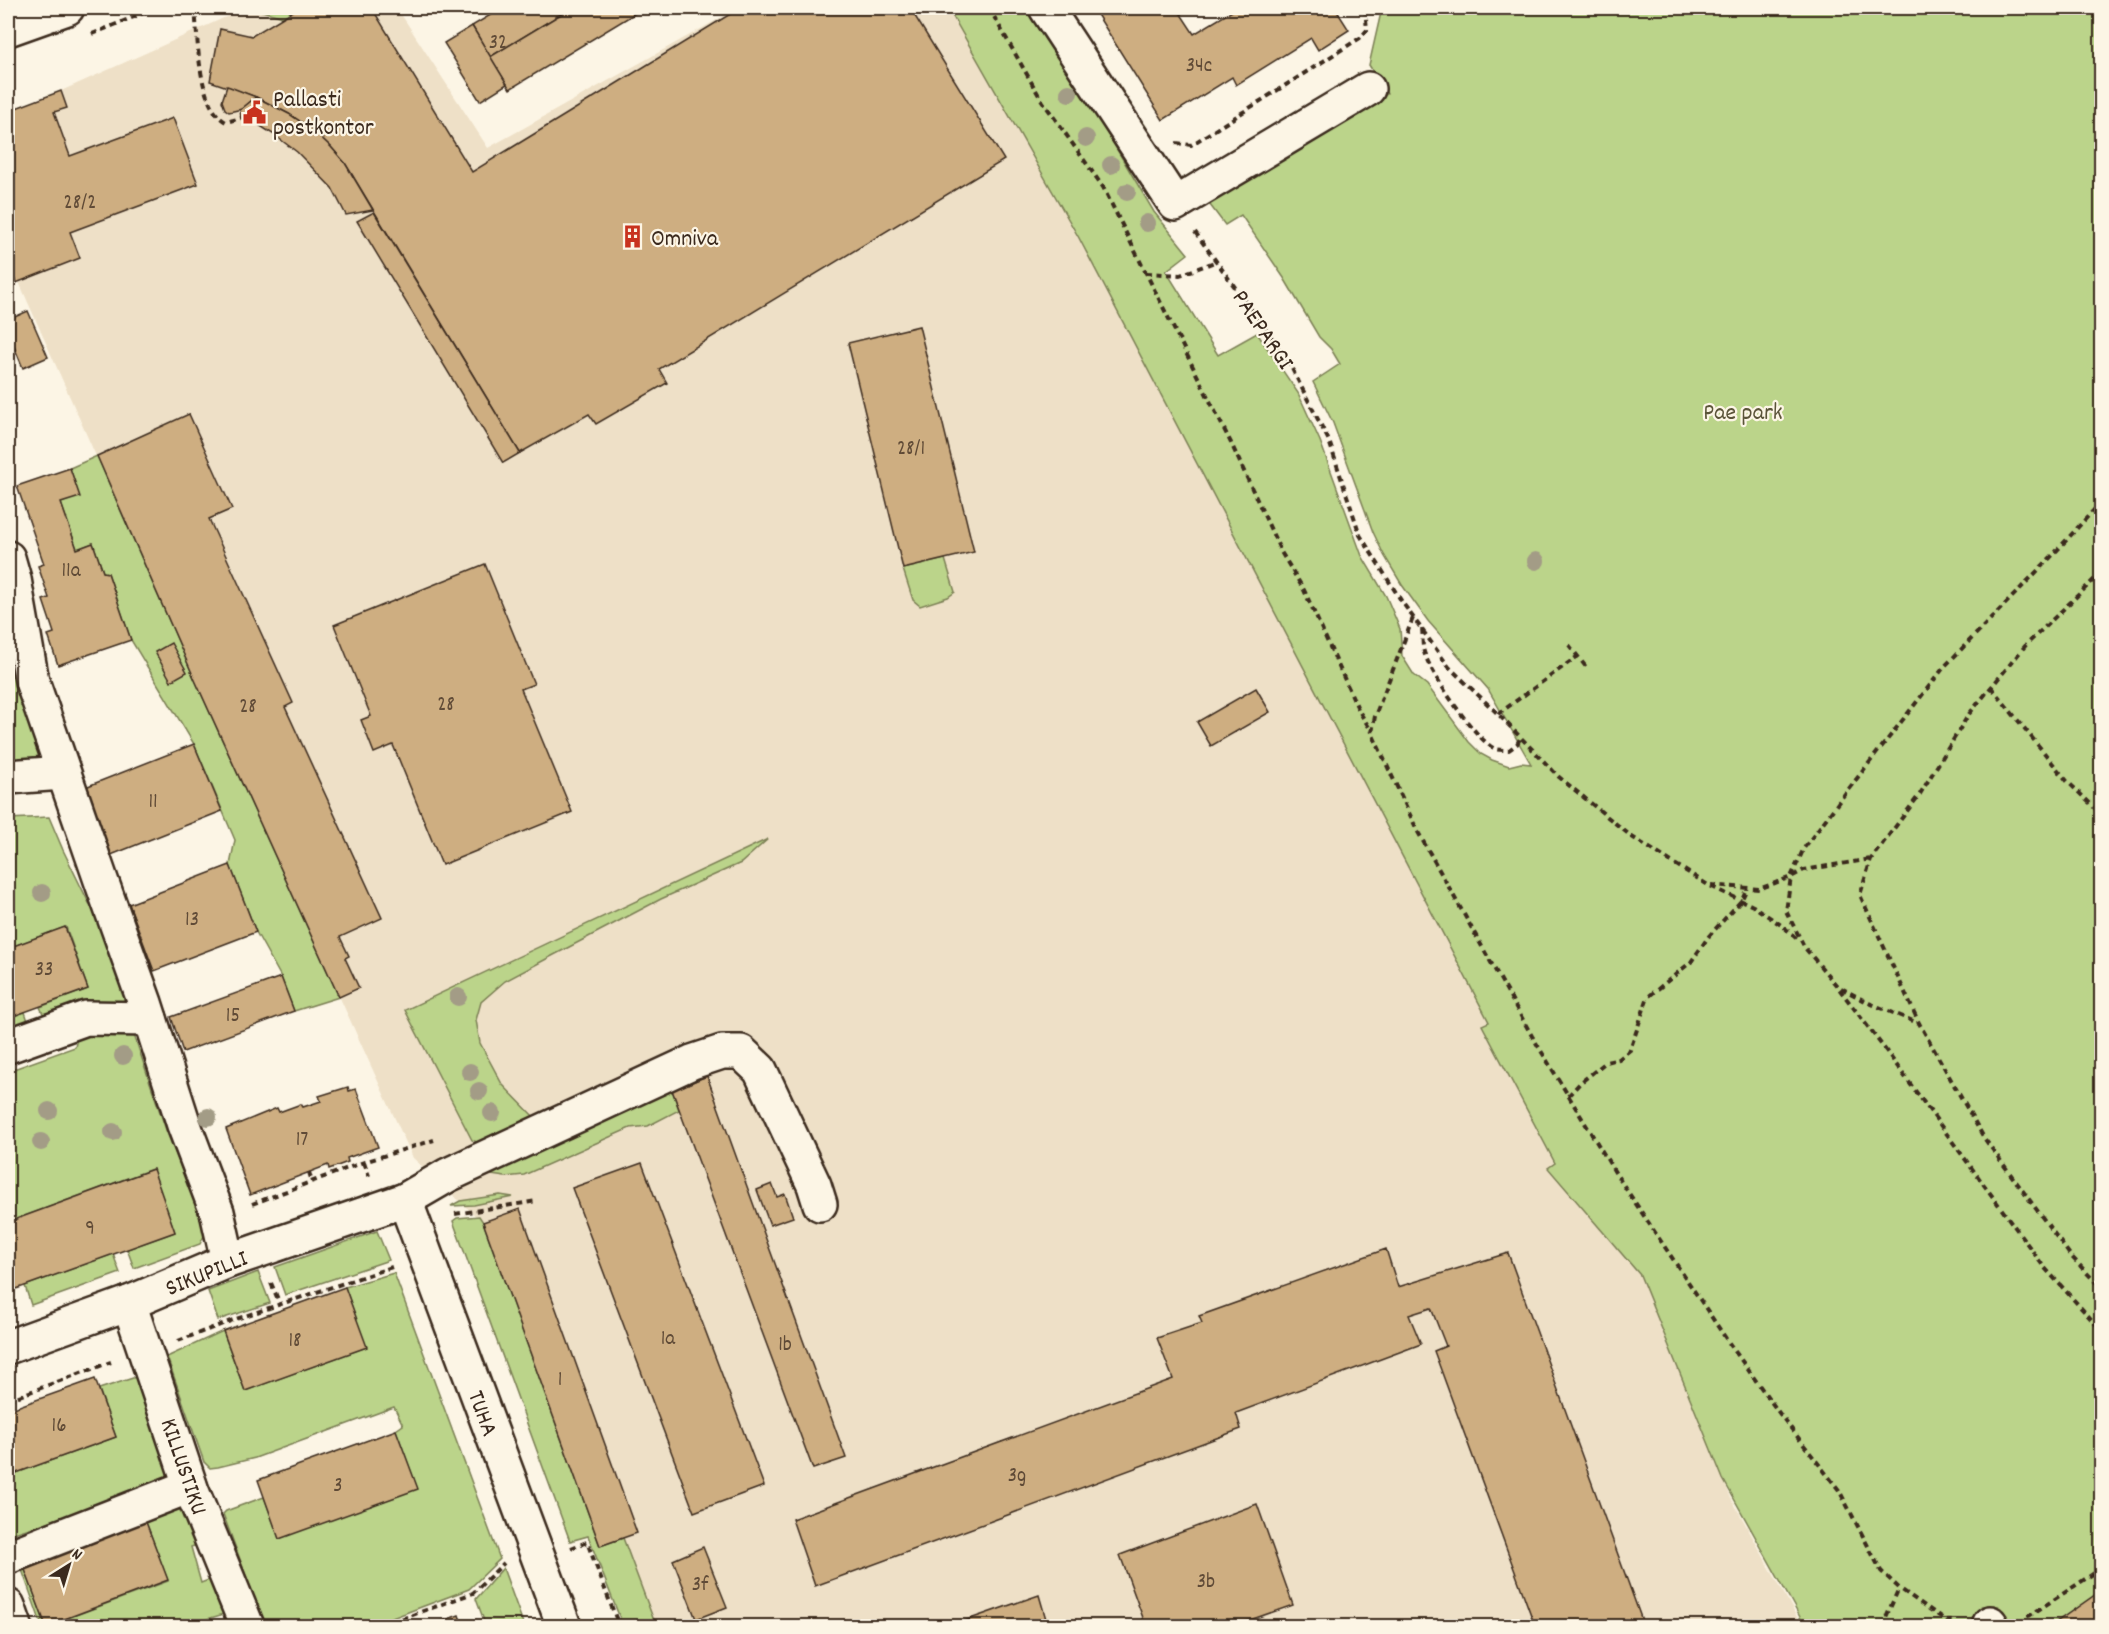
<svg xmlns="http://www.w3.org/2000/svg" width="2109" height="1634" viewBox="0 0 2109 1634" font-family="Dekko,sans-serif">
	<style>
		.built { fill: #eee0c7 }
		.green { fill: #bbd48a; stroke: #7b7f54; stroke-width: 1.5 }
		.building { fill: #ceae81; stroke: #3b2a1e; stroke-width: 1.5 }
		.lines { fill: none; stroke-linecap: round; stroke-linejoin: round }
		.minor-casing { stroke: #3b2a1e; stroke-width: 38 }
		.path { stroke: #3b2a1e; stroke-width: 4; stroke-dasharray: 6 4.5; stroke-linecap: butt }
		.minor { stroke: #fcf5e5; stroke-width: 33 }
		.tree { fill: #a39c86 }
		.labels { text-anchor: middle; stroke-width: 4.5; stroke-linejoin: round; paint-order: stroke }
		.number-label { font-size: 21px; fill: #604b37 }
		.poi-label { font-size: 24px; fill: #3b2a1e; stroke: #fcf5e5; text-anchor: start }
		.street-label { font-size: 24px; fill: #3b2a1e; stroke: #fcf5e5 }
		.park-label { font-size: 24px; fill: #5b5439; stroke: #fcf5e5 }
	</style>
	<rect width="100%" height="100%" fill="#fcf5e5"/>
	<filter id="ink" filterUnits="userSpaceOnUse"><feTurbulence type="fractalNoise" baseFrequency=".0167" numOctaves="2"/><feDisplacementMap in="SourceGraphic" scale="12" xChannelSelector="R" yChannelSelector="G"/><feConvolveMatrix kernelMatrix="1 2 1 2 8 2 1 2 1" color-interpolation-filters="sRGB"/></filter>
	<g filter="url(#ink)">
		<polygon class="built" points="246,8 397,8 488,148 738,8 948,8 1079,238 1489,1022 1482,1026 1556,1163 1548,1168 1640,1275 1731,1498 1802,1626 629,1626 480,1220 413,1158 195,680 19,282 16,283 8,262 8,111 61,91"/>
		<g class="green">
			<polygon points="252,8 298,8 283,17"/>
			<polygon points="948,8 1033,8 1154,212 1188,254 1166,271 1218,355 1257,333 1298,393 1320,441 1362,556 1386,596 1400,629 1402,656 1414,675 1427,685 1469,742 1481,754 1492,760 1509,766 1521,763 1531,764 1488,689 1428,621 1402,585 1384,555 1373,532 1333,423 1313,382 1340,364 1331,349 1319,337 1284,278 1241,215 1225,225 1210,205 1197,202 1387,94 1369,65 1382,8 2101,8 2101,1626 1805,1626 1723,1479 1640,1275 1548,1168 1555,1163 1482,1025 1489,1022 1079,238"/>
			<polygon points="97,456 195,680 339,997 294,1011 281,977 256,932 230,865 235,840 194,744 131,640 108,573 103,572 93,543 77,549 61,503 79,496 70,468"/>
			<polygon points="945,559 955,592 948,597 920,606 913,600 903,569"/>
			<polygon points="8,645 14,676 46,766 8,770"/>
			<polygon points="49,817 63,850 89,903 105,924 128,1000 119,1007 45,1018 40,1007 88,989 66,927 8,948 8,819"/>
			<polygon points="768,839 741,863 661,899 552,956 505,981 481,1002 476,1020 480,1043 502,1084 535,1118 479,1143 472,1140 405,1010"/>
			<polygon points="25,1012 28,1021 8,1028 8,1018"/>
			<polygon points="130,1023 166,1130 202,1220 205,1234 200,1244 134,1268 127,1249 175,1232 152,1169 8,1222 8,1071 75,1047 80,1026"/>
			<polygon points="672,1090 679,1110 648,1126 630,1128 524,1175 505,1177 485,1174 659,1092"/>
			<polygon points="500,1195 513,1197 474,1205 451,1206 460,1201"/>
			<polygon points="479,1216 483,1222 600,1546 623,1538 656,1626 623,1626 588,1536 570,1541 453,1221 457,1218"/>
			<polygon points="377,1231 389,1260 285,1295 275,1267"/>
			<polygon points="113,1254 120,1273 31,1305 25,1286"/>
			<polygon points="258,1272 270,1303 218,1320 208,1291"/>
			<polygon points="394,1273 500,1559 469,1589 371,1626 265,1626 223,1514 226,1511 264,1497 279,1538 417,1488 396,1430 403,1425 394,1407 255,1458 218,1467 210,1468 204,1462 167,1357 223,1331 245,1391 366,1347 345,1287"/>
			<polygon points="136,1377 173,1475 135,1494 8,1535 8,1476 116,1437 99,1389"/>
			<polygon points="181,1504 200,1544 191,1547 201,1583 211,1579 224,1614 184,1626 42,1626 21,1567 24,1567 46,1626 168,1581 146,1522 146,1512"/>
			<polygon points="503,1568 524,1626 486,1626 476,1599"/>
		</g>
		<g class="building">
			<polygon points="298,8 372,8 472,172 740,8 910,8 1004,160 659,369 667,383 596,424 589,414 520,453 345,163 331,147 313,130 289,114 256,97 210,81 220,29 252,36"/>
			<polygon points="502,8 571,8 490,57 472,26"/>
			<polygon points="571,8 644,8 510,89 490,57"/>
			<polygon points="1093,8 1177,8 1194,34 1237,8 1335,8 1349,30 1318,50 1311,38 1236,85 1232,77 1163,120"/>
			<polygon points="472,26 507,84 480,101 444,43"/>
			<polygon points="227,86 230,87 256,97 242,109 229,112 225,109 222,101"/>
			<polygon points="61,91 67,108 54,112 70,156 173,118 198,184 70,232 80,258 16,283 8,262 8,111"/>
			<polygon points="256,97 289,114 313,130 331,147 345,163 373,210 346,215 332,188 297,152 273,134 259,125 241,118 240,110"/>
			<polygon points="374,212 520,453 503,463 357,221"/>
			<polygon points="28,311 48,357 23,368 8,332 8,320"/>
			<polygon points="919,326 974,552 903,569 848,343"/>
			<polygon points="189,414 232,509 209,519 293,703 285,707 382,918 340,937 349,956 345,958 359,988 339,997 195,680 97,456"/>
			<polygon points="70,468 80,497 61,503 77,549 93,543 103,572 108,573 131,640 58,665 48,635 54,633 43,600 49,598 38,566 44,564 17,486"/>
			<polygon points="485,564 534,684 521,689 572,812 442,865 393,745 374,753 361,720 371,716 334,625"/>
			<polygon points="171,643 187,672 171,681 155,652"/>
			<polygon points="1256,688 1270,712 1211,746 1197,722"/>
			<polygon points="194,744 222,811 111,855 83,788"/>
			<polygon points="230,865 256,932 154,971 129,904"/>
			<polygon points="65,927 88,989 8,1018 8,948"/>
			<polygon points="281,977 294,1011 183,1052 171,1017"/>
			<polygon points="707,1076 762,1228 846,1458 813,1469 672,1090"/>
			<polygon points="348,1087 349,1091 356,1089 378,1147 347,1158 348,1162 329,1169 328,1165 250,1195 226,1129 277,1108 279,1112 301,1104 303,1107 321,1101 319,1096"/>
			<polygon points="642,1163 764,1486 694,1512 572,1188"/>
			<polygon points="153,1169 175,1232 8,1292 8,1222"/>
			<polygon points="772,1184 777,1197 785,1194 793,1217 770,1225 757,1190"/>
			<polygon points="520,1209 637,1533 600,1546 483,1222"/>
			<polygon points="1386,1249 1398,1287 1508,1253 1644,1626 1535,1626 1434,1351 1446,1346 1431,1308 1409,1315 1421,1344 1236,1413 1241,1429 815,1586 792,1519 1173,1379 1157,1338 1202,1323 1199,1316"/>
			<polygon points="345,1287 367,1347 245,1391 223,1331"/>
			<polygon points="95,1379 116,1437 8,1476 8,1410"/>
			<polygon points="396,1430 418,1489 279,1539 258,1480"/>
			<polygon points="1257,1504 1293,1605 1233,1626 1146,1626 1120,1555"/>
			<polygon points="146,1522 168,1580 46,1626 24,1567"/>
			<polygon points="703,1547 727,1607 696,1619 673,1560"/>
			<polygon points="2102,1590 2102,1626 2057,1626 2055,1623"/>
			<polygon points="1039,1595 1048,1626 950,1626"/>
			<polygon points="459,1615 463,1626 429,1626"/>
		</g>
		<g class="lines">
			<defs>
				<g id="minor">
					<polyline points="1046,8 1175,204 1368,89"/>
					<polyline points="8,29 67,8"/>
					<polyline points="8,558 14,579 32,681 102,883 145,1003 184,1125 217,1212 228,1261"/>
					<polyline points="8,777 63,773"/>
					<polyline points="8,1046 86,1018 150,1019"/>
					<polyline points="405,1200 564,1626"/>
					<polyline points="129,1303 192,1491 247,1626"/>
					<polyline points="8,1347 129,1303 228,1261 405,1200 448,1175 692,1062 722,1052 741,1052 760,1070 814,1185 820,1204"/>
					<polyline points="8,1557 190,1486"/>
					<polyline points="8,1606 15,1626"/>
					<polyline points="1990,1623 1992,1626"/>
				</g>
			</defs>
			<use href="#minor" class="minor-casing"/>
			<g class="path">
				<path d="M195,8C198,37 197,107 226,122L241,118"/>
				<polyline points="989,8 1041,99 1103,187 1231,443 1281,552 1304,590 1359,711 1372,732"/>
				<polyline points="92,34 156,8"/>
				<polyline points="1176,143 1191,145 1360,38 1367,30 1365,8"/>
				<polyline points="1195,232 1287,359 1329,441 1360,535 1402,602 1449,667 1498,714 1559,777 1632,837 1708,885 1753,906 1784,927 1799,941"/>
				<polyline points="1146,273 1180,275 1217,261"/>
				<polyline points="2102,501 2050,558 1945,666 1840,800 1804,848 1791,877 1786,911 1805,948 1837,986 1884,1048 2044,1267 2102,1331"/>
				<polyline points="2102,572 2026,645 1969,714 1920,794 1871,859 1860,895 1919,1023 1984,1138 2070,1255 2102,1289"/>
				<polyline points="1413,618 1375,716 1372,733 1418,832 1532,1036 1616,1174 1729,1343 1782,1417 1839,1490 1881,1571 1899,1588 1945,1620 1956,1621"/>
				<path d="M1422,629C1423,636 1422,645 1424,652C1430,673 1476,740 1495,749C1499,750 1504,750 1509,750L1517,744L1521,737"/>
				<polyline points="1569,645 1586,667"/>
				<polyline points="1991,687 2067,781 2102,815"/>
				<polyline points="1498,714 1578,656"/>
				<polyline points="8,728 11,743"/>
				<polyline points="1711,885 1759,889 1791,877 1804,870 1871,859"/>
				<polyline points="1841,988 1869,1003 1918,1023"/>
				<polyline points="1568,1096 1580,1083 1606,1062 1619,1059 1630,1050 1648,997 1691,962 1709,936 1741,901 1747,888"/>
				<polyline points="364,1162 369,1176"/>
				<polyline points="309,1172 312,1182"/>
				<polyline points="252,1204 364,1162 434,1140"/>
				<polyline points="455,1214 537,1201"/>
				<polyline points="271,1283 280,1304"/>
				<polyline points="178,1341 233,1320 392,1267"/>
				<polyline points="8,1400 111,1362"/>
				<polyline points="571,1548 587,1542 619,1626"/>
				<polyline points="382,1626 473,1593 504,1563"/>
				<polyline points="1882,1626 1899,1588"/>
				<polyline points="2036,1626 2029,1616 2102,1568"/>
			</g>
			<use href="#minor" class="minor"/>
		</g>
		<g class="tree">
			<circle cx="1069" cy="93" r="9"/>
			<circle cx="1086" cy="138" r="9"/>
			<circle cx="1111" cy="165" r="9"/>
			<circle cx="1127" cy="192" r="9"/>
			<circle cx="1147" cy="223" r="9"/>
			<circle cx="1536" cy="561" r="9"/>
			<circle cx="42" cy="893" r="9"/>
			<circle cx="458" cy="997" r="9"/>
			<circle cx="123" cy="1056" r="9"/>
			<circle cx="470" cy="1072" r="9"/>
			<circle cx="479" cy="1091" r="9"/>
			<circle cx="49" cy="1111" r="9"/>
			<circle cx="492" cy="1113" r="9"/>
			<circle cx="208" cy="1117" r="9"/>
			<circle cx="113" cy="1132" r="9"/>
			<circle cx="41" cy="1142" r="9"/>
		</g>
	</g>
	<defs>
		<symbol id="civic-bare" viewBox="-9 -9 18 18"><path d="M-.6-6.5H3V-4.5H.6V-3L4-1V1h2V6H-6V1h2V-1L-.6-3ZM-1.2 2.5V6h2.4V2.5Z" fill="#c8321e" stroke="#fcf5e5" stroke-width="2.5" paint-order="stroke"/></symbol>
		<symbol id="building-bare" viewBox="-9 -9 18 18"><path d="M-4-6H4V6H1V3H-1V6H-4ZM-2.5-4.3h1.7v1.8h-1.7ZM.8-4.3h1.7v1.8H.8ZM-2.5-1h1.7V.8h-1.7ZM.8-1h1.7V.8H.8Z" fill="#c8321e" stroke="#fcf5e5" stroke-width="2.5" paint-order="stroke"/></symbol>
	</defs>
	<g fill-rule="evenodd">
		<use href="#civic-bare" x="238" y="96" width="33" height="33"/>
		<use href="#building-bare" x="616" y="220" width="33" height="33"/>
	</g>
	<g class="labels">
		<g class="number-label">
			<text x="498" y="48">32</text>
			<text x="1199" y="71">34c</text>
			<text x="80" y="208">28/2</text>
			<text x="911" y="454">28/1</text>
			<text x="71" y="576">11a</text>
			<text x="446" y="710">28</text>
			<text x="248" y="712">28</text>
			<text x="153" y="807">11</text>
			<text x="192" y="925">13</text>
			<text x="44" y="975">33</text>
			<text x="233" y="1021">15</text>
			<text x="302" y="1145">17</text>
			<text x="90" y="1234">9</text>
			<text x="668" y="1344">1a</text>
			<text x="295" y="1346">18</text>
			<text x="785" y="1350">1b</text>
			<text x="560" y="1385">1</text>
			<text x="59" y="1431">16</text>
			<text x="1017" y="1481">3g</text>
			<text x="338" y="1491">3</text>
			<text x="1206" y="1587">3b</text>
			<text x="700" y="1590">3f</text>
		</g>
		<g class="poi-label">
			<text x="273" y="106">Pallasti<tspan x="273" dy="28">postkontor</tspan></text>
			<text x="651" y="245">Omniva</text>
		</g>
		<g class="street-label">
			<text transform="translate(1264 329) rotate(56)" y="8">PAEPARGI</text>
			<text transform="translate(206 1272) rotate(-22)" y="8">SIKUPILLI</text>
			<text transform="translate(484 1413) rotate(70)" y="8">TUHA</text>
			<text transform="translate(185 1466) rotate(71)" y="8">KILLUSTIKU</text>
		</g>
		<g class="park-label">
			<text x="1743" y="419">Pae park</text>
		</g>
	</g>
	<rect width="2109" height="1634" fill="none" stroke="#fcf5e5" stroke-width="30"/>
	<rect x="15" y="15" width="2079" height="1604" fill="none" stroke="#3b2a1e" stroke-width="2" filter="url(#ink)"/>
	<g transform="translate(69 1565) rotate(37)" stroke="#fcf5e5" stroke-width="4.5" paint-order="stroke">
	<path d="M0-4.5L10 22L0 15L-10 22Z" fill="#3b2a1e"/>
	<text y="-9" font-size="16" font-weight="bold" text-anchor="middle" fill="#3b2a1e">N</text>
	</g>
</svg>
